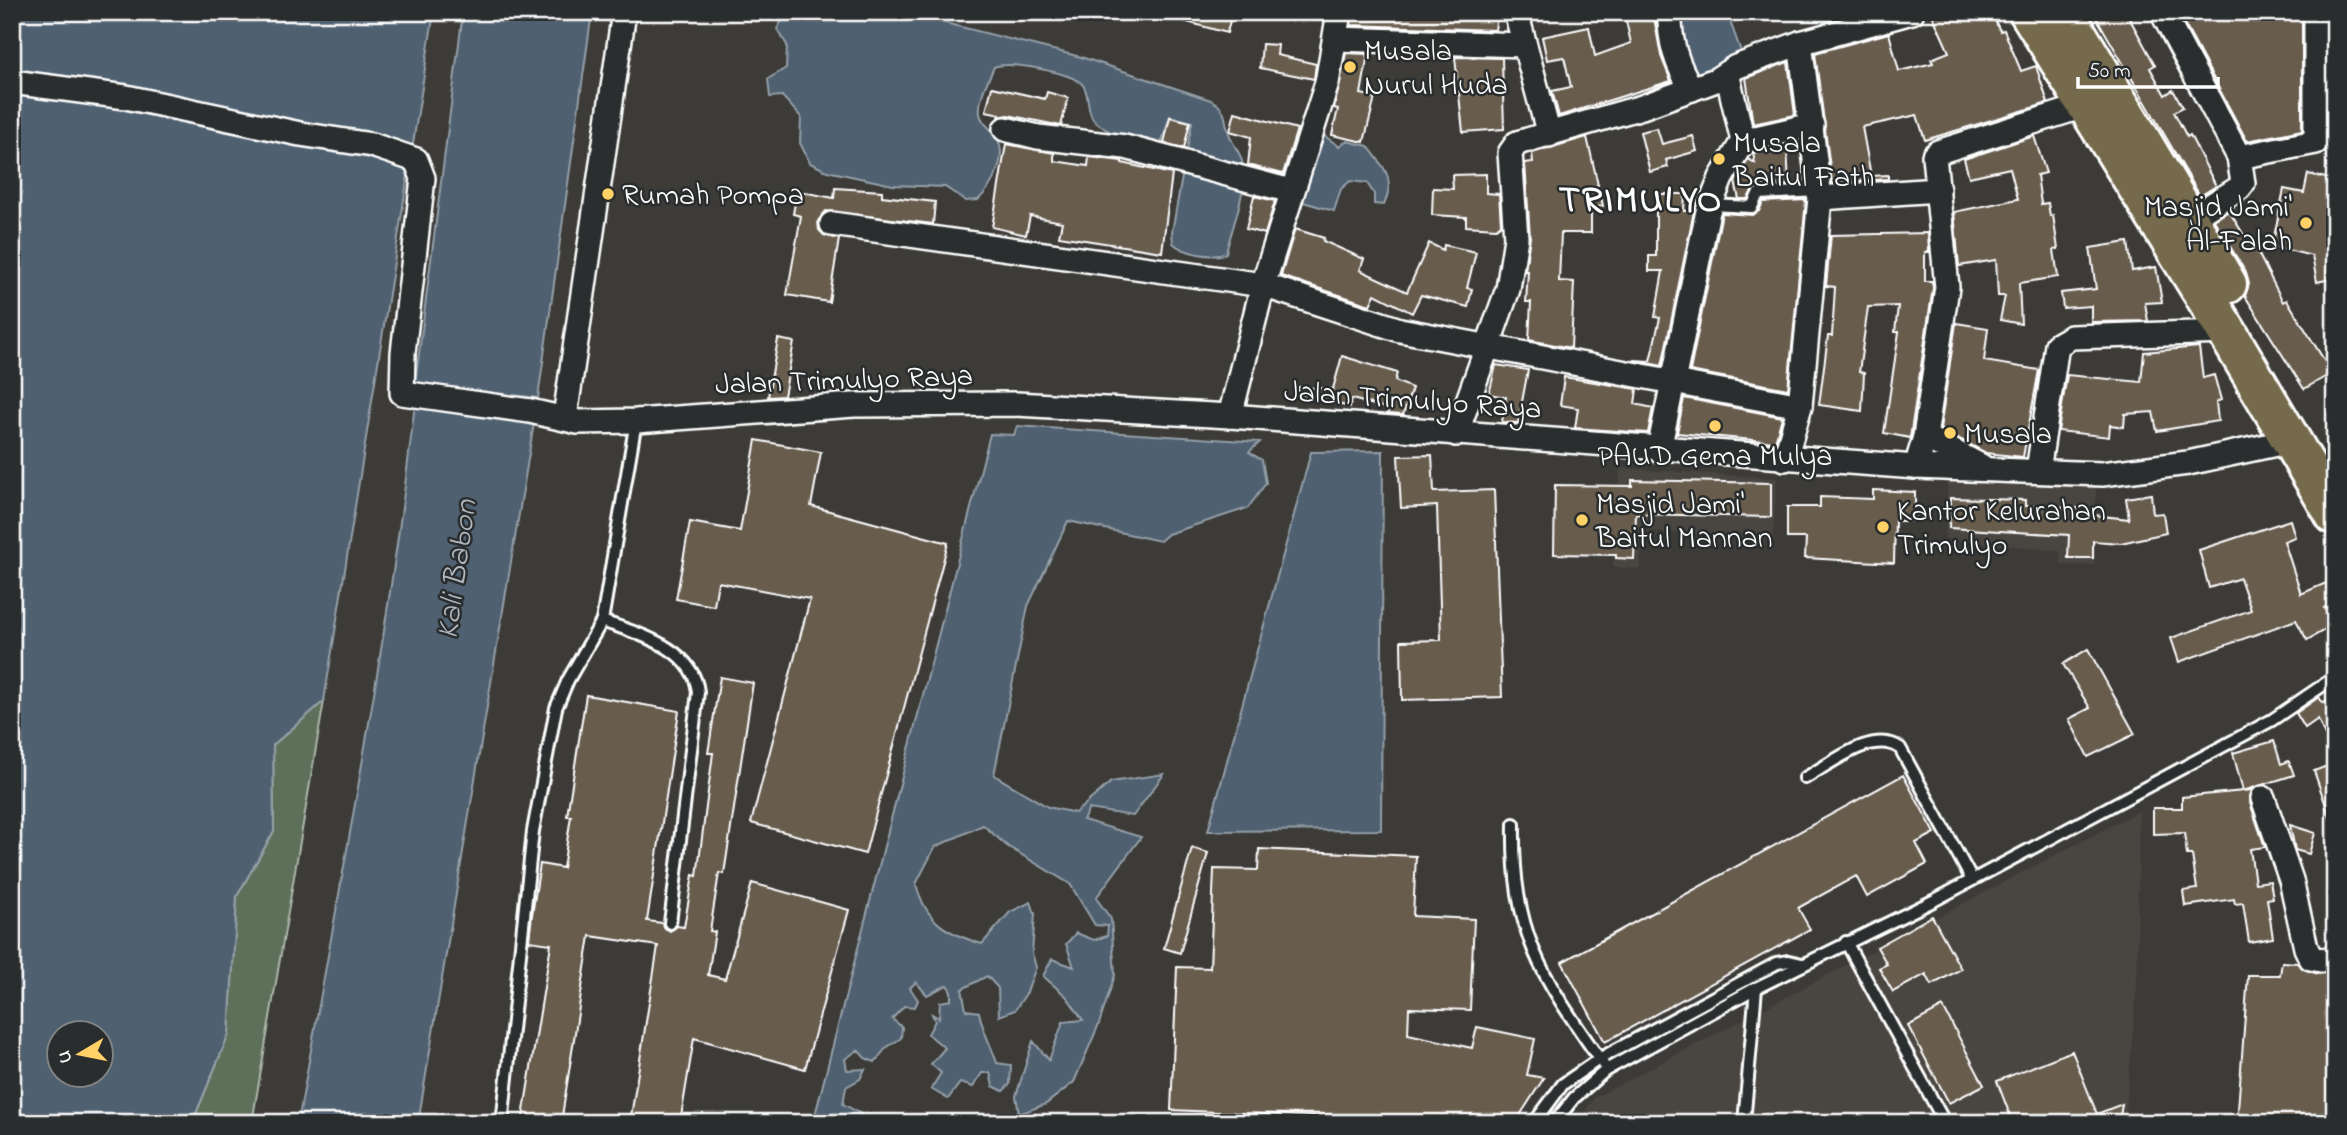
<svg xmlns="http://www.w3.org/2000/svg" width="2347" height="1135" viewBox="0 0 2347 1135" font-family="'Indie Flower',sans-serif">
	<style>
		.built { fill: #49453f }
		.green { fill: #5e705a; stroke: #aeb8ac; stroke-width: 2 }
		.water { fill: #4f6070; stroke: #95a0a9; stroke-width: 2; fill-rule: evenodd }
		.building { fill: #675c4e; stroke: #fff; stroke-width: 2 }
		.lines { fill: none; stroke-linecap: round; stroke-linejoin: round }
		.service-casing { stroke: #fff; stroke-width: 16 }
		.minor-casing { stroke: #fff; stroke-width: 28 }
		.trunk-casing { stroke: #fff; stroke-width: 44 }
		.service { stroke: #2a2d2e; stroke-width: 10 }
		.minor { stroke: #2a2d2e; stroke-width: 23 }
		.trunk { stroke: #756b4b; stroke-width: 38 }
		.poi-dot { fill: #ffd166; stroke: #2a2d2e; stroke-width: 2.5 }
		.labels { text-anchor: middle; stroke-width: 5; stroke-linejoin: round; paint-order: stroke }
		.poi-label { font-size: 30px; fill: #fff; stroke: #2a2d2e; text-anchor: start }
		.street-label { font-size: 30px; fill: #fff; stroke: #2a2d2e }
		.water-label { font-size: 32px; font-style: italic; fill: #b0b7bf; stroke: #2a2d2e }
		.district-label { font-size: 37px; font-weight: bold; letter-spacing: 2px; fill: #fff; stroke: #2a2d2e }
	</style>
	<rect width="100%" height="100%" fill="#3c3b38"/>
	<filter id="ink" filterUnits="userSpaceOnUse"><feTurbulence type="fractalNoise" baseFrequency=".0143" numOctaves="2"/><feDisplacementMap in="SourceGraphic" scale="14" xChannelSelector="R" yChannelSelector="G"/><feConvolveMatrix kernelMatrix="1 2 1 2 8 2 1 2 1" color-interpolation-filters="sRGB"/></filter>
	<g filter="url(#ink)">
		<g class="built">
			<polygon points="1620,468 1777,478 1773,540 1643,531 1640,569 1613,567"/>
			<polygon points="1948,478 2096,482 2095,565 2061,565 2060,551 1945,539"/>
			<polygon points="2139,811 2137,987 2125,1123 1577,1123 1594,1098"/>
		</g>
		<polygon class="green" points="324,701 252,1123 192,1123 229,1034 237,896 274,831 273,745"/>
		<g class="water">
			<path d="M12,12H434L324,701L273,745L274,831L237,896L229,1034L192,1123H12ZM60,1034H102V1076H60Z"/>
			<polygon points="463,12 592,12 538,398 415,384"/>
			<path d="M787,12H877L921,17L1081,57L1211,100C1229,110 1223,120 1230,136C1233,145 1240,152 1242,161C1249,188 1232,226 1226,253C1213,259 1183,253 1173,243L1172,232L1192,122L1170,116L1161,144C1148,150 1102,131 1093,119C1086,109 1090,92 1082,84C1070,72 1009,61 994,67C988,81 978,98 980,114C982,124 991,128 996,136C1009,156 993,186 978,200L966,201L945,187L893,185L827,171L810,163L800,143L801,117L782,96L770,97L768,79L786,68L787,45L777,29Z"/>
			<polygon points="1677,12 1749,12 1730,21 1744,60 1697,77 1685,64"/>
			<path d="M1317,131L1339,146L1346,141L1368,146C1384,168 1396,177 1384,205L1374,204V194L1367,183L1350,181L1341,189L1334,211L1293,199Z"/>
			<path d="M415,403L535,417L418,1123H298C340,883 388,645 415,403Z"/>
			<path d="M1017,426L1260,442L1249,452L1262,460L1266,483L1248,508L1168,534L1160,541L1068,521L1028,606L994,775L1048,807L1075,813L1111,782L1164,774L1133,816L1089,809L1083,820L1141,837L1096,898L1111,919L1115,975L1099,1024L1074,1082L1046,1104L1019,1114L1016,1096L1033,1041L1049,1060L1063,1022L1083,1020L1067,997L1043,976L1052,959L1074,967L1066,944L1076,933L1094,940L1107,936L1108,926L1095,925L1070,884L1007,846L983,825L935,847L916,884C926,922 946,933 982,944L1010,912L1031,902L1035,914L1032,953L1036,967L1027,992L1015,1010L999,1016L998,988L987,976L962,989L966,1010L979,1012C983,1033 991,1044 997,1063L1011,1065L1010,1084L1003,1091L993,1086L990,1073H982L973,1087L960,1083L948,1099L931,1089L941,1073L931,1064L945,1048L928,1034L935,1021L932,1014L939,1018L940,1002L951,1000V991L947,985L927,995L916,982L910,988L918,1000L915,1007L904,1006L892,1019L902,1027L901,1038L886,1048L875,1062L865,1058L858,1050L845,1059L847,1070L865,1069L860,1079L846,1087L843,1104L861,1114L863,1121L813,1123L990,434L1014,435Z"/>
			<polygon points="1383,451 1381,830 1208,831 1311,452"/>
		</g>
		<g class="building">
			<polygon points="1169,12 1232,12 1227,33 1169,17"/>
			<polygon points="1353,12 1448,12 1497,16 1495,30 1351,25"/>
			<polygon points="1624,12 1653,12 1661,56 1671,81 1559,116 1552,91 1571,87 1564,57 1547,60 1542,37 1589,27 1595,56 1631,43"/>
			<polygon points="1931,12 1991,12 2000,31 2004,30 2021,71 2036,66 2048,103 1925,140 1917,115 1862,127 1871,176 1888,175 1888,179 1832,183 1815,53 1889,33 1899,71 1933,63 1931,59 1949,52"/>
			<polygon points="2105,12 2126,12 2155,65 2150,68 2165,95 2173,90 2183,107 2174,112 2187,137 2190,135 2216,186 2200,196 2096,17"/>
			<polygon points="2178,12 2302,12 2302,130 2247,141"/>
			<polygon points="2330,12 2335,12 2335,127 2330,128"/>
			<polygon points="1262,44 1278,45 1277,55 1316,64 1314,79 1260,68"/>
			<polygon points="1346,53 1368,54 1361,94 1375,97 1364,142 1332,135 1338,109 1334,108"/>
			<polygon points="1455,57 1502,58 1504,129 1463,132"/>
			<polygon points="1788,62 1795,115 1753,124 1746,78"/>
			<polygon points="992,87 1045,99 1047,92 1068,98 1061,126 1008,115 999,117 1000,114 986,111"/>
			<polygon points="1235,112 1297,129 1283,174 1248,165 1251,137 1230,131"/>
			<polygon points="1170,117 1190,122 1184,148 1164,143"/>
			<polygon points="1657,128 1662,144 1693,136 1697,151 1666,160 1668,167 1650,172 1640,132"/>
			<polygon points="2034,136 2046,173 2037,175 2041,204 2048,203 2050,216 2053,215 2058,249 2054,250 2058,277 2019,283 2021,324 2000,320 2005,296 1998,296 1996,260 1959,266 1954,212 2018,199 2010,168 1969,177 1964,159"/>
			<polygon points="1587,137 1598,185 1578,192 1600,192 1603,206 1591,208 1591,233 1561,233 1559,281 1574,282 1571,348 1529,340 1531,302 1526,302 1528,271 1525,271 1530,237 1525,163 1533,162 1532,153"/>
			<polygon points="1006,144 1054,153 1054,161 1088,166 1089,157 1122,161 1122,163 1172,174 1162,252 1059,236 1062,222 1030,216 1026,235 992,227"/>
			<polygon points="1787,145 1789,185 1757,186 1747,199 1739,199 1735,182 1748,159 1755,163 1753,153"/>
			<polygon points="1486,174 1486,193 1499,194 1501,224 1496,228 1466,226 1466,217 1432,215 1433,188 1453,189 1452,175"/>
			<polygon points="2308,174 2335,180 2335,278 2317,282 2312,256 2272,246 2284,189 2304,193"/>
			<polygon points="835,188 882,191 882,196 935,202 933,224 826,211 818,221 819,230 824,235 839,239 829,302 787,295 801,216 793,214 797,191 834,198"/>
			<polygon points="1656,194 1685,194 1684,211 1694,211 1662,366 1634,360 1650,361 1660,318 1655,317 1663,271 1649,271 1649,256 1656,256"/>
			<polygon points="1254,196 1275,201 1265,234 1246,229"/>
			<polygon points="1806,200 1788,389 1690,371 1722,213 1752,215 1759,211 1763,202"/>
			<polygon points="2229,211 2252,248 2255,247 2283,302 2287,300 2332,373 2304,389 2245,296 2249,284 2246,273 2214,220"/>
			<polygon points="1295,229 1324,238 1323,241 1364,259 1360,270 1407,292 1429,243 1443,250 1444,245 1476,252 1467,288 1472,289 1468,307 1421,295 1412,313 1375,294 1370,305 1281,276"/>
			<polygon points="1928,233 1929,252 1925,252 1925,281 1932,281 1933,288 1910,438 1884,433 1899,332 1895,332 1898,306 1868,307 1859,372 1864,373 1862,411 1819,405 1828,336 1832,336 1835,287 1826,286 1831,235"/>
			<polygon points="2128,242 2132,271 2156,267 2162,302 2145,303 2148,321 2091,322 2091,306 2063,308 2061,293 2096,289 2090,248"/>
			<polygon points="1956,323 1988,328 1984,361 2039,370 2023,457 1986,453 1940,429"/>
			<polygon points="778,339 794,342 784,396 768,397"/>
			<polygon points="2199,347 2203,378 2214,375 2221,400 2216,402 2218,421 2157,431 2153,412 2125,414 2124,427 2110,425 2109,437 2058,431 2067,375 2141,382 2144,352"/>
			<polygon points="1342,356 1397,373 1395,381 1412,388 1403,415 1387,414 1389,409 1352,399 1350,407 1297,394 1299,387 1333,389"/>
			<polygon points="1496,365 1528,370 1518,423 1502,422 1506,397 1489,394"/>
			<polygon points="1564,377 1637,389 1635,404 1653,408 1648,433 1575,428 1578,408 1560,405"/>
			<polygon points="1684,398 1782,417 1775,442 1677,433"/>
			<polygon points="756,440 821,452 811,506 948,543 865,854 751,823 810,599 718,582 714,606 676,599 690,522 740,531"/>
			<polygon points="1432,455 1434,492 1494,490 1502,697 1402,700 1401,641 1441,640 1437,506 1401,508 1398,456"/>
			<polygon points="1632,480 1771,483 1771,517 1636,514 1634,559 1616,558 1616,555 1554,554 1555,485 1632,486"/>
			<polygon points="1873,490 1915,492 1915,521 1895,521 1894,563 1805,558 1806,538 1787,538 1787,507 1820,507 1820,497 1873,499"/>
			<polygon points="2151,494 2153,514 2163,513 2166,533 2121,543 2093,541 2093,558 2068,558 2069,535 1949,528 1950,498 2025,500 2025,506 2094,509 2094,515 2129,519 2126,498"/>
			<polygon points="2290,520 2295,537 2284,541 2301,594 2326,583 2334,603 2324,608 2333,625 2307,640 2296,620 2179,662 2171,638 2251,610 2240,578 2209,588 2199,550"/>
			<polygon points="2088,649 2135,734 2088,757 2069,719 2090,708 2063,664"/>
			<polygon points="720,677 753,683 724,874 719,873 710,931 715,932 708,975 725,979 752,883 849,910 805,1069 694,1038 680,1123 630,1123 658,946 590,936 561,1123 522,1123 551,944 529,941 532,915 540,864 563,868 571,816 567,816 586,695 679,711 647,921 662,923 670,931 677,926 684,927 693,875 697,876 713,753 708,753"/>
			<polygon points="2319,697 2322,702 2335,699 2335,760 2318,719 2305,728 2296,713"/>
			<polygon points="2274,741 2281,764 2289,761 2294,775 2243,791 2252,790 2250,803 2265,847 2250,849 2255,883 2270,881 2273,898 2267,899 2273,938 2249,942 2243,903 2235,904 2234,899 2185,906 2183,891 2197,889 2192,855 2187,855 2184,833 2153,834 2153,808 2182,808 2182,797 2243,791 2233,753"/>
			<polygon points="2335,763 2335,822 2332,823 2314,771"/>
			<polygon points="1903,775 1935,833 1916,843 1927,864 1867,897 1856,876 1798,908 1810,929 1605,1042 1562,962"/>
			<polygon points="2290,825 2315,833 2309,854 2295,850"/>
			<polygon points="1192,848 1208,853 1180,953 1164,948"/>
			<polygon points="1259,849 1416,856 1413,916 1474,919 1470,1010 1409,1008 1408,1034 1472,1048 1477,1027 1535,1039 1527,1075 1544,1078 1515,1123 1435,1123 1404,1116 1404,1120 1171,1110 1177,967 1210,968 1214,869 1258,870"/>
			<polygon points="1932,916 1961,969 1932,985 1926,974 1893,992 1879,968 1887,964 1877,947"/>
			<polygon points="2282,962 2298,963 2303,969 2318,974 2335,972 2335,1123 2237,1123 2248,975 2280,975"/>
			<polygon points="1943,1007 1984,1085 1949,1103 1908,1026"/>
			<polygon points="2072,1051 2097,1114 2122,1104 2119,1123 2013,1123 1997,1081"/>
		</g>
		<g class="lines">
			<defs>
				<g id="service">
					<polyline points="1710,205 1752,207 1758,194 1819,191"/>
					<path d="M636,421L602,621C638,634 693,647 698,692L670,923"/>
					<path d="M1805,778C1831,764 1872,729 1900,748L1972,880"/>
					<path d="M1514,824C1512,936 1542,976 1603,1064"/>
					<polyline points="1846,942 1945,1123"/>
					<polyline points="503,1115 533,831 556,708 568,680 602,621"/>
					<polyline points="1534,1123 1563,1084 1599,1059 1777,963 1789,961 1802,964"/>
					<polyline points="1554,1123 1574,1098 1606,1070 1756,988 1935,900 2272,720 2335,677"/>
					<polyline points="1744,1123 1756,988"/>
				</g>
				<g id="minor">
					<polyline points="1516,12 1549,135"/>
					<path d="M1670,12C1669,41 1676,65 1692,89"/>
					<polyline points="2162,12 2239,157 2243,183 2239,188 2188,220"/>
					<polyline points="1336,39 1524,45"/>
					<polyline points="1800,43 1820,198 1800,406"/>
					<polyline points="1727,73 1743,141"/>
					<polyline points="12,82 126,97 300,134 372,145 416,160 423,178 403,353 402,393 530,411 578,422 636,421 854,405 1016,404 1230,416 1916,467 2102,474 2188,463 2290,441"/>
					<polyline points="1005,129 1038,137 1125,147 1291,191"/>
					<polyline points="2239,157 2316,142 2316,12"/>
					<polyline points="1820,198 1938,190"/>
					<polyline points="832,224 1263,285 1400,330 1800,406 1785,459"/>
					<polyline points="1230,416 1263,285 1327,83 1339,12"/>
					<polyline points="565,417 624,12"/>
					<polyline points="1456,434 1508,289 1516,238 1510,153 1517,143 1642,107 1716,80 1736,67 1800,43 1912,12"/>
					<polyline points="1925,437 1981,466"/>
					<polyline points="1659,450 1708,211 1721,178 1743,141 1812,125"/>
					<polyline points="1916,467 1925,437 1947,287 1934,156 1938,152 2084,106"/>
					<polyline points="2038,471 2057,345 2071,337 2227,332"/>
					<polyline points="2263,798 2291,880 2306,948 2311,958 2321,960 2335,958"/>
				</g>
				<g id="trunk">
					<polyline points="2029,12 2227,332 2335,515"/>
					<polyline points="2064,12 2227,284"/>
				</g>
			</defs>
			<use href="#service" class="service-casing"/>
			<use href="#minor" class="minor-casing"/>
			<use href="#trunk" class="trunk-casing"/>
			<use href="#service" class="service"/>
			<use href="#minor" class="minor"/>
			<use href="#trunk" class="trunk"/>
		</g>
	</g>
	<g class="poi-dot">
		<circle cx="1350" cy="67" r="7"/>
		<circle cx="1719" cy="159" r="7"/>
		<circle cx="608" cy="194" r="7"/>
		<circle cx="2306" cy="223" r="7"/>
		<circle cx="1715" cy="426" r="7"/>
		<circle cx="1950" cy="433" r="7"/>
		<circle cx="1582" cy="520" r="7"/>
		<circle cx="1883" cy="527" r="7"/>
	</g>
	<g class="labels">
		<g class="poi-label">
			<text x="1364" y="60">Musala<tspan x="1364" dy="34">Nurul Huda</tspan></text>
			<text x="1733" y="152">Musala<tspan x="1733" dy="34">Baitul Fath</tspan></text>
			<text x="622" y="204">Rumah Pompa</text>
			<text x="2292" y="216" text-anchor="end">Masjid Jami'<tspan x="2292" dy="34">Al-Falah</tspan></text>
			<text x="1964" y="443">Musala</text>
			<text x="1715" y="465" text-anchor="middle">PAUD Gema Mulya</text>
			<text x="1596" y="513">Masjid Jami'<tspan x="1596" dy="34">Baitul Mannan</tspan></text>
			<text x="1897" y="520">Kantor Kelurahan<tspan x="1897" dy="34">Trimulyo</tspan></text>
		</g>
		<g class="street-label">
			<text transform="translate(844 379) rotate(-2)" y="10">Jalan Trimulyo Raya</text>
			<text transform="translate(1413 399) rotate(4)" y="10">Jalan Trimulyo Raya</text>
		</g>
		<g class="water-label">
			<text transform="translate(455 569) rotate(-82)" y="11">Kali Babon</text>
		</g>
		<g class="district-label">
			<text x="1641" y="211">TRIMULYO</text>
		</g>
	</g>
	<rect width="2347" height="1135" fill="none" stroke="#2a2d2e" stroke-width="42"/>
	<rect x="21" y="21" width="2305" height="1093" fill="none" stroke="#fff" stroke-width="2.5" filter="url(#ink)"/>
	<g transform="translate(80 1054) rotate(260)"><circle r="33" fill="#2a2d2e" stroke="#7f8182" stroke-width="2"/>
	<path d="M0-5L12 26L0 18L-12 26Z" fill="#ffd166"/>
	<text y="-10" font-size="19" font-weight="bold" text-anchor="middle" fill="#ffffff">U</text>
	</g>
	<path d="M2078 77v10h140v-10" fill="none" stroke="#ffffff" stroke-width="3.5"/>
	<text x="2088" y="77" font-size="21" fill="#ffffff" stroke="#2a2d2e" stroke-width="5" paint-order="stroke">50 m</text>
</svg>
